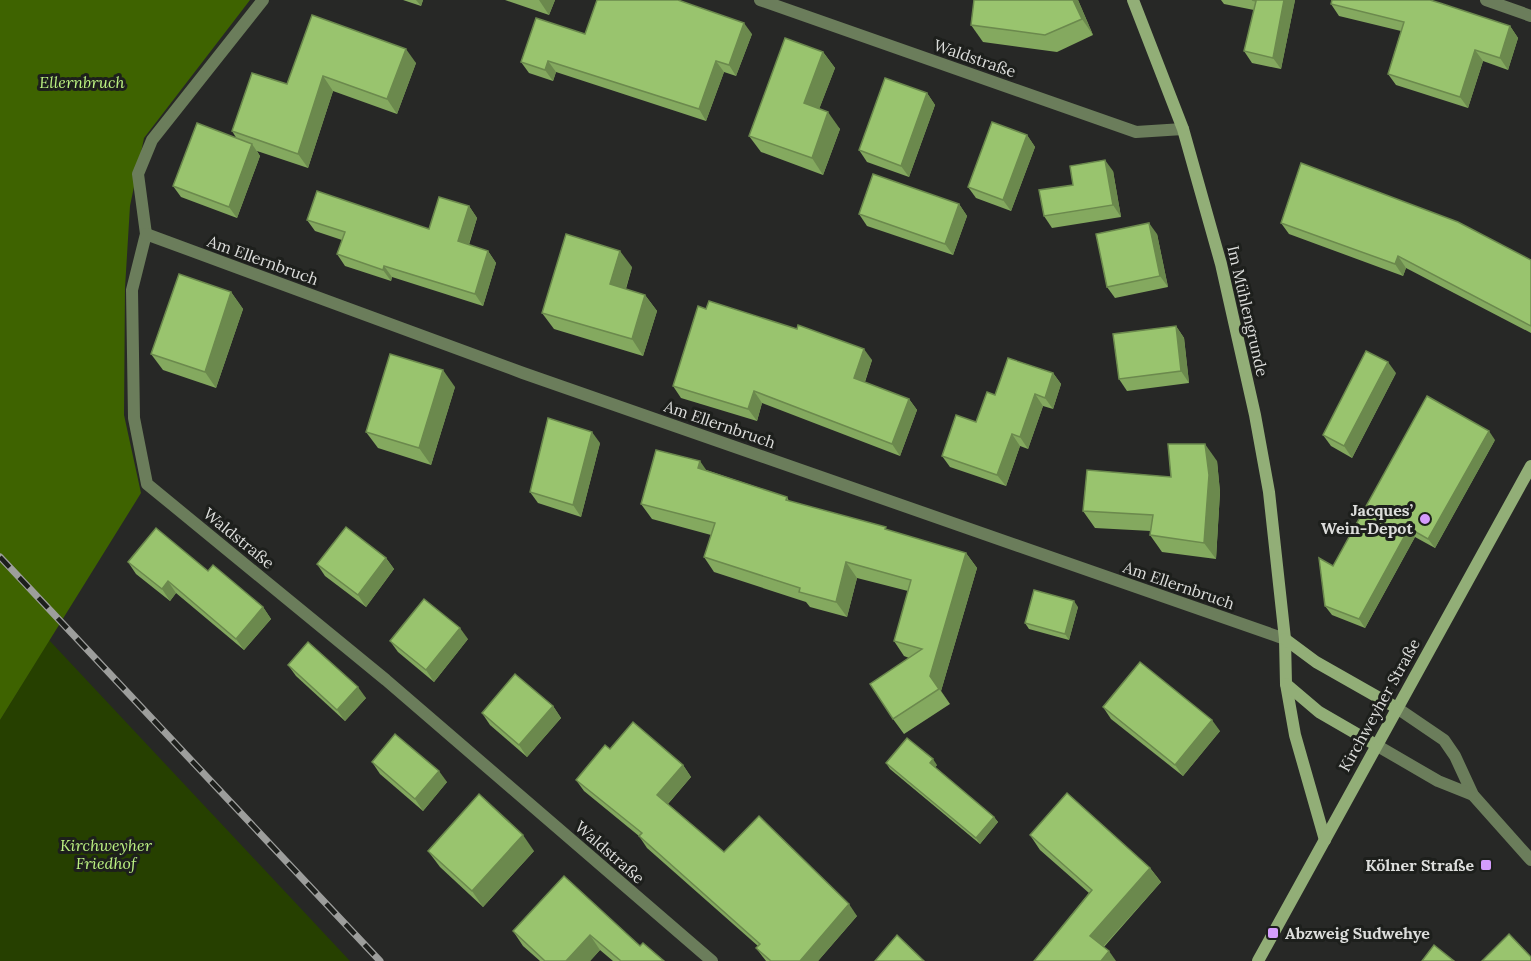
<svg xmlns="http://www.w3.org/2000/svg" width="1531" height="961" viewBox="0 0 1531 961" font-family="Lora,serif">
	<style>
		.green { fill: #264000 }
		.forest { fill: #3e6300 }
		.lines { fill: none; stroke-linecap: round; stroke-linejoin: round }
		.minor { stroke: #6b7d5b; stroke-width: 12 }
		.secondary { stroke: #92ae77; stroke-width: 12 }
		.rail-casing { stroke: #9d9e9c; stroke-width: 7 }
		.rail { stroke: #1d1f1c; stroke-width: 4.5; stroke-dasharray: 14; stroke-linecap: butt }
		.wall { fill: #84a95f }
		.shaded-wall { fill: #6b894d }
		.building { fill: #99c46e; stroke: #6b894d; stroke-width: 1.5 }
		.poi-dot { fill: #d49cfc; stroke: #1d1f1c; stroke-width: 2 }
		.labels { text-anchor: middle; stroke-width: 6; stroke-linejoin: round; paint-order: stroke }
		.street-label { font-size: 16px; fill: #dcdddb; stroke: #1d1f1c }
		.park-label { font-size: 16px; font-style: italic; fill: #bcf282; stroke: #1d1f1c }
		.poi-label { font-size: 16px; font-weight: bold; fill: #dcdddb; stroke: #1d1f1c; text-anchor: end }
	</style>
	<rect width="100%" height="100%" fill="#272826"/>
	<polygon class="green" points="49,640 350,961 0,961 0,720"/>
	<polygon class="forest" points="0,0 250,0 144,138 130,206 125,288 124,415 141,493 0,720"/>
	<g class="lines">
		<g class="minor">
			<polyline points="263,0 152,140 138,174 146,234 132,290 134,418 147,484 386,680 712,961"/>
			<polyline points="760,0 1136,132 1183,129"/>
			<polyline points="1486,0 1531,16"/>
			<polyline points="146,234 523,373 1285,639"/>
			<polyline points="1397,708 1444,740 1455,756 1473,795 1531,860"/>
			<polyline points="1376,745 1438,781 1473,795"/>
		</g>
		<g class="secondary">
			<polyline points="1133,0 1183,129 1221,264 1255,415 1269,492 1285,639 1286,684 1295,735 1325,840"/>
			<polyline points="1285,639 1316,662 1397,708"/>
			<polyline points="1286,684 1319,712 1376,745"/>
			<polyline points="1258,961 1531,466"/>
		</g>
		<defs>
			<polyline id="rail" points="0,557 380,961"/>
		</defs>
		<use href="#rail" class="rail-casing"/>
		<use href="#rail" class="rail"/>
	</g>
	<g class="wall">
		<polygon points="403,0 423,0 421,6"/>
		<polygon points="505,0 555,0 549,15"/>
		<polygon points="1078,0 1093,35 1057,52 983,42 971,25"/>
		<polygon points="1221,0 1295,0 1281,69 1252,63 1244,51 1254,10 1224,4"/>
		<polygon points="1331,4 1510,26 1518,38 1508,70 1483,61 1468,108 1396,85 1388,74 1401,31 1339,16"/>
		<polygon points="312,15 416,63 397,114 333,91 308,168 257,151 260,156 237,218 181,197 173,186 237,139 232,131 287,84"/>
		<polygon points="585,34 752,34 736,76 724,72 706,121 556,72 553,81 529,73 521,62"/>
		<polygon points="823,52 835,68 819,109 840,129 823,175 761,152 749,136"/>
		<polygon points="927,93 935,105 909,177 867,162 859,150"/>
		<polygon points="1027,135 1035,147 1011,211 976,198 968,187"/>
		<polygon points="1113,171 1121,217 1052,228 1044,216"/>
		<polygon points="959,204 967,216 953,255 867,226 859,214"/>
		<polygon points="469,206 477,218 469,245 488,251 496,263 483,306 392,277 391,281 345,266 337,254 342,240 315,231 307,220 429,229"/>
		<polygon points="1281,223 1531,260 1531,333 1406,268 1403,276 1289,234"/>
		<polygon points="1157,234 1168,287 1115,298 1107,287"/>
		<polygon points="632,267 626,289 645,295 657,311 643,356 554,329 542,313"/>
		<polygon points="231,292 243,309 216,388 163,370 151,354"/>
		<polygon points="706,309 872,360 865,382 909,399 917,410 900,456 762,403 757,421 681,398 673,386"/>
		<polygon points="1176,326 1184,338 1189,383 1127,391 1119,379"/>
		<polygon points="1053,373 1061,384 1053,409 1043,406 1028,449 1020,446 1006,486 950,467 942,456 976,422 995,395"/>
		<polygon points="1396,373 1352,458 1331,446 1323,435"/>
		<polygon points="455,387 431,465 378,448 366,432"/>
		<polygon points="1495,440 1435,548 1415,537 1365,628 1332,615 1325,606 1333,566"/>
		<polygon points="600,443 581,517 538,503 530,492"/>
		<polygon points="1217,461 1220,492 1216,559 1162,552 1150,535 1151,531 1095,528 1083,511 1171,477"/>
		<polygon points="706,470 787,497 789,501 966,553 977,568 941,691 950,704 904,734 893,719 909,658 904,656 894,641 908,591 857,578 847,617 810,607 806,602 714,572 704,557 711,535 652,519 641,504"/>
		<polygon points="386,558 394,569 366,607 325,576 317,564"/>
		<polygon points="128,562 208,571 263,607 271,619 244,650 176,593 170,601 136,574"/>
		<polygon points="1078,607 1069,640 1029,629 1025,623"/>
		<polygon points="468,639 434,682 398,652 390,641"/>
		<polygon points="288,665 366,698 345,721 296,676"/>
		<polygon points="553,706 561,718 527,757 490,725 482,713"/>
		<polygon points="1103,707 1220,731 1183,776 1111,719"/>
		<polygon points="610,749 683,765 691,777 668,804 724,852 857,916 818,961 766,961 756,948 758,946 647,848 639,836 584,791 576,780"/>
		<polygon points="372,762 447,782 423,811 380,774"/>
		<polygon points="886,763 937,765 935,767 994,817 998,822 980,844 890,769"/>
		<polygon points="1030,835 1150,868 1161,882 1104,947 1034,961 1089,893 1040,850"/>
		<polygon points="428,851 534,851 483,907 440,867"/>
		<polygon points="564,876 640,946 664,961 613,961 600,950 590,961 540,961 523,946 513,931"/>
	</g>
	<g class="shaded-wall">
		<polygon points="416,0 423,0 421,6"/>
		<polygon points="539,0 555,0 549,15"/>
		<polygon points="1073,0 1078,0 1093,35 1082,19"/>
		<polygon points="1284,0 1295,0 1281,69 1273,58"/>
		<polygon points="744,23 752,34 736,76 729,65"/>
		<polygon points="1510,26 1518,38 1508,70 1500,58"/>
		<polygon points="406,49 416,63 397,114 387,99"/>
		<polygon points="1475,50 1483,61 1468,108 1460,97"/>
		<polygon points="823,52 835,68 815,120 804,103"/>
		<polygon points="548,61 556,72 553,81 545,70"/>
		<polygon points="716,61 724,72 706,121 699,109"/>
		<polygon points="323,76 333,91 308,168 298,154"/>
		<polygon points="927,93 935,105 909,177 901,166"/>
		<polygon points="828,112 840,129 823,175 812,158"/>
		<polygon points="1027,135 1035,147 1011,211 1003,200"/>
		<polygon points="252,144 260,156 237,218 229,207"/>
		<polygon points="1105,160 1113,171 1121,217 1113,205"/>
		<polygon points="959,204 967,216 953,255 945,244"/>
		<polygon points="469,206 477,218 466,253 458,241"/>
		<polygon points="1149,223 1157,234 1168,287 1160,276"/>
		<polygon points="488,251 496,263 483,306 475,294"/>
		<polygon points="620,251 632,267 622,301 610,284"/>
		<polygon points="1398,256 1406,268 1403,276 1395,264"/>
		<polygon points="384,266 392,277 391,281 383,270"/>
		<polygon points="231,292 243,309 216,388 205,372"/>
		<polygon points="645,295 657,311 643,356 632,339"/>
		<polygon points="1176,326 1184,338 1189,383 1181,371"/>
		<polygon points="864,349 872,360 862,390 854,378"/>
		<polygon points="1388,362 1396,373 1352,458 1344,446"/>
		<polygon points="443,370 455,387 431,465 419,448"/>
		<polygon points="1053,373 1061,384 1053,409 1045,398"/>
		<polygon points="754,391 762,403 757,421 748,409"/>
		<polygon points="1035,394 1043,406 1028,449 1020,437"/>
		<polygon points="909,399 917,410 900,456 892,444"/>
		<polygon points="1489,431 1495,440 1435,548 1428,539"/>
		<polygon points="592,432 600,443 581,517 573,505"/>
		<polygon points="1012,434 1020,446 1006,486 997,475"/>
		<polygon points="1205,444 1217,461 1220,492 1216,559 1204,543"/>
		<polygon points="700,461 711,477 698,468"/>
		<polygon points="1409,528 1415,537 1365,628 1359,619"/>
		<polygon points="966,553 977,568 941,691 950,704 930,676"/>
		<polygon points="386,558 394,569 366,607 358,595"/>
		<polygon points="846,562 857,578 847,617 836,602"/>
		<polygon points="168,581 176,593 170,601 162,589"/>
		<polygon points="1074,601 1078,607 1069,640 1065,634"/>
		<polygon points="263,607 271,619 244,650 236,639"/>
		<polygon points="460,628 468,639 434,682 426,670"/>
		<polygon points="358,687 366,698 345,721 337,710"/>
		<polygon points="553,706 561,718 527,757 519,745"/>
		<polygon points="1212,720 1220,731 1183,776 1175,765"/>
		<polygon points="933,759 937,765 934,769 930,763"/>
		<polygon points="683,765 691,777 665,807 657,795"/>
		<polygon points="439,771 447,782 423,811 415,799"/>
		<polygon points="994,817 998,822 980,844 976,838"/>
		<polygon points="523,835 534,851 483,907 472,891"/>
		<polygon points="1150,868 1161,882 1100,950 1090,936"/>
		<polygon points="849,904 857,916 818,961 800,961"/>
		<polygon points="590,935 600,950 590,961 566,961"/>
		<polygon points="1109,951 1116,961 1101,961"/>
	</g>
	<g class="building">
		<polygon points="597,0 678,0 744,23 729,65 716,61 699,109 548,61 545,70 521,62 536,18 585,34"/>
		<polygon points="974,0 1073,0 1082,19 1045,35 971,25"/>
		<polygon points="1252,0 1284,0 1273,58 1244,51 1256,1"/>
		<polygon points="1332,0 1430,0 1440,3 1510,26 1500,58 1475,50 1460,97 1388,74 1404,22 1331,4"/>
		<polygon points="312,15 406,49 387,99 323,76 298,154 232,131 252,73 287,84"/>
		<polygon points="785,38 823,52 804,103 828,112 812,158 749,136"/>
		<polygon points="885,78 927,93 901,166 859,150"/>
		<polygon points="992,122 1027,135 1003,200 968,187"/>
		<polygon points="197,123 252,144 229,207 173,186"/>
		<polygon points="1105,160 1113,205 1044,216 1039,190 1073,185 1070,166"/>
		<polygon points="1301,163 1458,222 1531,260 1531,326 1398,256 1395,264 1281,223"/>
		<polygon points="873,174 959,204 945,244 859,214"/>
		<polygon points="317,191 429,229 439,197 469,206 458,241 488,251 475,294 384,266 383,270 337,254 345,232 307,220"/>
		<polygon points="1149,223 1160,276 1107,287 1096,234"/>
		<polygon points="566,234 620,251 610,284 645,295 632,339 542,313"/>
		<polygon points="179,274 231,292 205,372 151,354"/>
		<polygon points="709,301 797,329 798,325 864,349 854,378 909,399 892,444 754,391 748,409 673,386 698,306 706,309"/>
		<polygon points="1176,326 1181,371 1119,379 1113,334"/>
		<polygon points="1366,351 1388,362 1344,446 1323,435"/>
		<polygon points="390,354 443,370 419,448 366,432"/>
		<polygon points="1008,358 1053,373 1045,398 1035,394 1020,437 1012,434 997,475 942,456 956,415 976,422 987,392 995,395"/>
		<polygon points="1427,396 1489,431 1428,539 1409,528 1359,619 1325,606 1319,558 1333,566"/>
		<polygon points="548,418 592,432 573,505 530,492"/>
		<polygon points="1168,444 1205,444 1209,475 1204,543 1150,535 1153,515 1083,511 1087,470 1171,477"/>
		<polygon points="656,450 700,461 698,468 787,497 786,500 886,527 885,529 966,553 930,676 939,689 893,719 870,684 922,649 894,641 911,580 846,562 836,602 799,592 800,588 704,557 715,523 641,504"/>
		<polygon points="346,527 386,558 358,595 317,564"/>
		<polygon points="156,528 208,571 213,565 263,607 236,639 168,581 162,589 128,562"/>
		<polygon points="1034,590 1074,601 1065,634 1025,623"/>
		<polygon points="424,599 460,628 426,670 390,641"/>
		<polygon points="308,642 358,687 337,710 288,665"/>
		<polygon points="1140,662 1212,720 1175,765 1103,707"/>
		<polygon points="515,674 553,706 519,745 482,713"/>
		<polygon points="633,722 683,765 657,795 724,852 759,816 849,904 800,961 771,961 756,948 760,944 639,836 642,833 576,780 605,745 610,749"/>
		<polygon points="395,734 439,771 415,799 372,762"/>
		<polygon points="907,738 933,759 930,763 994,817 976,838 886,763"/>
		<polygon points="1067,793 1150,868 1090,936 1109,951 1101,961 1034,961 1092,890 1030,835"/>
		<polygon points="479,794 523,835 472,891 428,851"/>
		<polygon points="564,876 640,946 643,943 664,961 621,961 590,935 566,961 545,961 513,931"/>
		<polygon points="1509,934 1531,957 1531,961 1482,961"/>
		<polygon points="897,935 924,961 875,961"/>
		<polygon points="1434,945 1454,961 1422,961"/>
	</g>
	<g class="poi-dot">
		<circle cx="1425" cy="519" r="6"/>
		<rect x="1480" y="859" width="12" height="12" rx="3"/>
		<rect x="1267" y="927" width="12" height="12" rx="3"/>
	</g>
	<g class="labels">
		<g class="street-label">
			<text transform="translate(975 58) rotate(19)" y="6">Waldstraße</text>
			<text transform="translate(263 260) rotate(20)" y="6">Am Ellernbruch</text>
			<text transform="translate(1248 311) rotate(77)" y="6">Im Mühlengrunde</text>
			<text transform="translate(720 424) rotate(19)" y="6">Am Ellernbruch</text>
			<text transform="translate(239 538) rotate(39)" y="6">Waldstraße</text>
			<text transform="translate(1179 585) rotate(19)" y="6">Am Ellernbruch</text>
			<text transform="translate(1379 705) rotate(-61)" y="6">Kirchweyher Straße</text>
			<text transform="translate(610 852) rotate(41)" y="6">Waldstraße</text>
		</g>
		<g class="park-label">
			<text x="82" y="88">Ellernbruch</text>
			<text x="106" y="851">Kirchweyher<tspan x="106" dy="18">Friedhof</tspan></text>
		</g>
		<g class="poi-label">
			<text x="1413" y="516">Jacques’<tspan x="1413" dy="18">Wein-Depot</tspan></text>
			<text x="1474" y="871">Kölner Straße</text>
			<text x="1285" y="939" text-anchor="start">Abzweig Sudwehye</text>
		</g>
	</g>
</svg>
